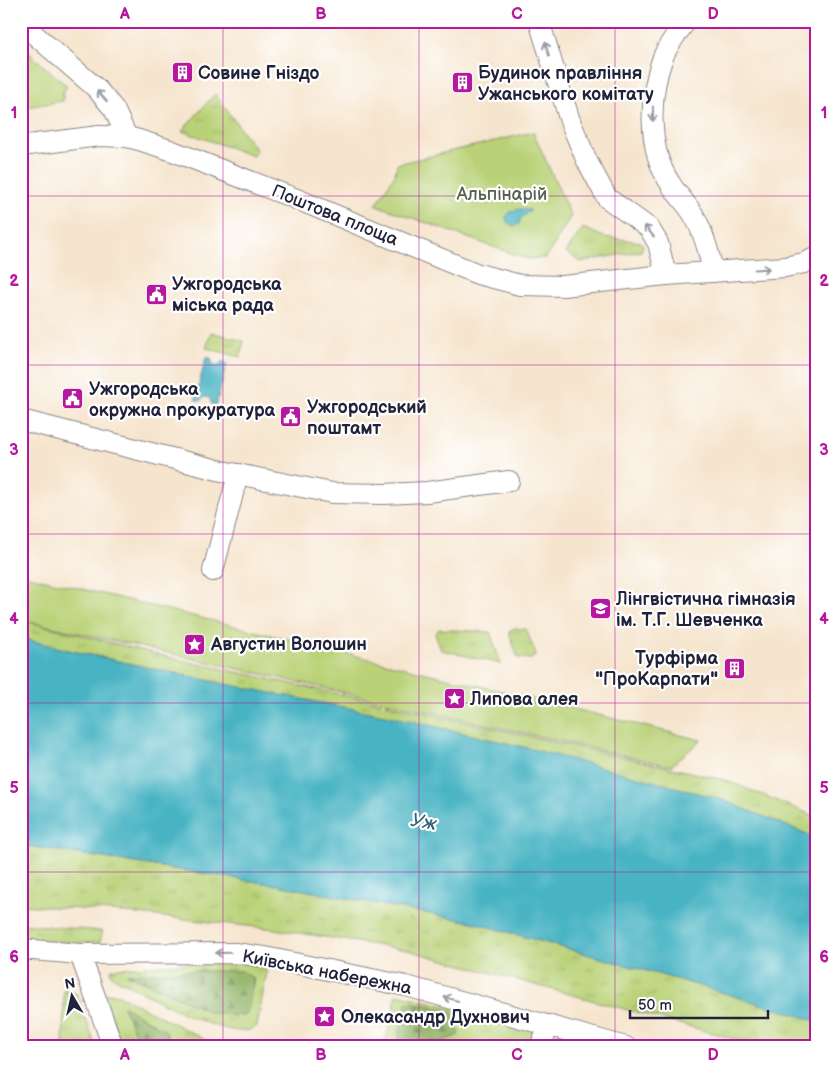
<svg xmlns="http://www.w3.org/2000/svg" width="838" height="1068" viewBox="0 0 838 1068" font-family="'Balsamiq Sans',sans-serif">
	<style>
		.grass { fill: url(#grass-tufts); stroke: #6e7a59 }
		.forest { fill: url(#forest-firs); stroke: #5a6b52 }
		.green { fill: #b9d277; stroke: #6e7a59 }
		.water { fill: #46b3c3; stroke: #346a7f }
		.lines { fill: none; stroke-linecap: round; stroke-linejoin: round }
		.minor-casing { stroke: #8c8484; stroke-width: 22 }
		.minor { stroke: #fff; stroke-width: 20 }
		.oneway { stroke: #9c9ca7 }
		.grid { fill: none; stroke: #b5179e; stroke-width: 1; stroke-opacity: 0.55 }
		.labels { text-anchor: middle; stroke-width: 4.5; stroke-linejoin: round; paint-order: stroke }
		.poi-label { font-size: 18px; font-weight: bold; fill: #22223b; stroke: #fff; text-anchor: start }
		.park-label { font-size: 18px; fill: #576050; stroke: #fff }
		.street-label { font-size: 18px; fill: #22223b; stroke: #fff }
		.water-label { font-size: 19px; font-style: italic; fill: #326378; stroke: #fff }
		.neatline { fill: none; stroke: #b5179e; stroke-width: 2 }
		.grid-label { font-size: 16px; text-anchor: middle; font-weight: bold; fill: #b5179e }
	</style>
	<defs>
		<pattern id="grass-tufts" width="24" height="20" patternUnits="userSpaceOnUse" patternTransform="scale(1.25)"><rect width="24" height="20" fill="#b9d277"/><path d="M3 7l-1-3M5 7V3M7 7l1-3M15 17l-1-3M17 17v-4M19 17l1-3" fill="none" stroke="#9fb468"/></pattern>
		<pattern id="forest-firs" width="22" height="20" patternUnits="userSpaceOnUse" patternTransform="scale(1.25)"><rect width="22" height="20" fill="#92b468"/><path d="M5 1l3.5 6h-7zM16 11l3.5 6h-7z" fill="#779257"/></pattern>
	</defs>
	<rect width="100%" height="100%" fill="#fff"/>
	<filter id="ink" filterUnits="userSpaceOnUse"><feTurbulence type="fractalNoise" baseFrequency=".02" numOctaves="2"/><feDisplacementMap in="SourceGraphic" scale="10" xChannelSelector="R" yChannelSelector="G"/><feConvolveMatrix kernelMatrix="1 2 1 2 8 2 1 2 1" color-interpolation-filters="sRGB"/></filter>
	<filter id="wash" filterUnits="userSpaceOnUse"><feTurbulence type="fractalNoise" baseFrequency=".0096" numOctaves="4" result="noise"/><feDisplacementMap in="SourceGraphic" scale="20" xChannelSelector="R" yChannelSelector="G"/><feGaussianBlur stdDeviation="1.12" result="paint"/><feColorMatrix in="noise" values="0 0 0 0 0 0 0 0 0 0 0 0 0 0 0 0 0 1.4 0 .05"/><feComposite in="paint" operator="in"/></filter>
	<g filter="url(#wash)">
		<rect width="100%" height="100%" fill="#f6e5ce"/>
		<g class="grass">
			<polygon points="215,94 256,150 253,156 182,131"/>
			<polygon points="583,228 604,237 641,242 643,246 641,251 580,262 566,252"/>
			<polygon points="211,332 244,341 240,357 206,348"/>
			<polygon points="21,620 176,659 390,705 725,780 817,817 817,838 719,799 528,748 389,716 220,683 72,651 21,638"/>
			<polygon points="514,628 526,629 536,655 531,659 518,658 509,632"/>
			<polygon points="439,629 490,632 501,664 441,650 435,634"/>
			<polygon points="21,845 277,885 472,922 697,985 817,1021 817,1047 764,1047 407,950 274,929 110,911 21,905"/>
			<polygon points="21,924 103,931 100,942 79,943 21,939"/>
			<path d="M236,960L263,966L267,972L257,1026C252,1029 248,1031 243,1031C211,1032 145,993 115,978L110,972L112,969L118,968Z"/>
			<polygon points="64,989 77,994 96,1047 63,1047"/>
			<polygon points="111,993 119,995 198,1036 207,1041 208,1047 122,1047 104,999 106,994"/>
			<polygon points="397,994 530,1026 533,1032 532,1037 526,1042 505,1047 384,1047"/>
		</g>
		<g class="forest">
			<polygon points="189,971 242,971 254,979 247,1013 242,1016 212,1013 127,974"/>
			<polygon points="411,1002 452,1011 459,1035 426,1047 397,1045 406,1003"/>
			<polygon points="123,1006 166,1031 171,1047 141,1047"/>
		</g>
		<g class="green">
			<polygon points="21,46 67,86 63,92 63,101 21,108"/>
			<polygon points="533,132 571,216 546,258 527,259 376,205 395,174 397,164"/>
			<polygon points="21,574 701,740 671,766 21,620"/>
		</g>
		<g class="water">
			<polygon points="520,209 531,210 521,218 519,224 513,226 507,222 506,217 511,211"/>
			<polygon points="206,357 211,358 212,362 215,365 220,364 222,361 227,363 216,405 211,404 211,401 207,397 202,398 201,401 195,400"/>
			<polygon points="21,638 72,651 220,683 389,716 528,748 720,799 817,838 817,1021 697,985 472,922 277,885 21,845"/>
		</g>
	</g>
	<g filter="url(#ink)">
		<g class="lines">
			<defs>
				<g id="minor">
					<polyline points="539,21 570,121 587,161 607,198 649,228 658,243 666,275"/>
					<path d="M686,21C678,32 668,44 663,57C649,94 647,149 670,183C676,193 684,201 691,211C702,227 709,252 713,272"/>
					<polyline points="21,23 96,88 114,109 127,137"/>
					<polyline points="21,146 99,136 127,137 139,140 170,150 294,198 478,274 520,285 563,286 666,275 785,267 804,263 817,257"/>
					<polyline points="21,420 222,471 332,493 384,494 427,492 509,481"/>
					<polyline points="213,571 238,474"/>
					<polyline points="21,949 80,954 235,953 265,957 406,986 626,1047"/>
					<polyline points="80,954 113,1047"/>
					<polyline points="540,1047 549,1025"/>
				</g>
			</defs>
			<use href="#minor" class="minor-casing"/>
			<use href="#minor" class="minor"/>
		</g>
		<defs><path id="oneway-shaft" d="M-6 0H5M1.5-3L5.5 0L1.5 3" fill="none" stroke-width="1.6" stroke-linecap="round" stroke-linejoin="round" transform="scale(1.25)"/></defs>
		<g class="oneway">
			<use href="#oneway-shaft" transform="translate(547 49) rotate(-107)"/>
			<use href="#oneway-shaft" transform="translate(102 96) rotate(-132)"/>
			<use href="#oneway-shaft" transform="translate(653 114) rotate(89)"/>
			<use href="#oneway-shaft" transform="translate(649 231) rotate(-130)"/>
			<use href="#oneway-shaft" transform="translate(762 269) rotate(-3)"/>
			<use href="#oneway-shaft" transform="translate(223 953) rotate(179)"/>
			<use href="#oneway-shaft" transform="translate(451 999) rotate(-165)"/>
		</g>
	</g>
	<path class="grid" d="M223,21V1047M419,21V1047M615,21V1047M21,196H817M21,365H817M21,534H817M21,703H817M21,872H817"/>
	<defs>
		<symbol id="building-square" viewBox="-11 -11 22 22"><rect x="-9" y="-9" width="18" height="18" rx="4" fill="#b5179e" stroke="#fff"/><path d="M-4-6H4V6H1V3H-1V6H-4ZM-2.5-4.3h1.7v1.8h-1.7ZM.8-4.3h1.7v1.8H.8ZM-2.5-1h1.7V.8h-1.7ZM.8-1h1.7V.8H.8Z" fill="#fff"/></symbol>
		<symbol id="civic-square" viewBox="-11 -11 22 22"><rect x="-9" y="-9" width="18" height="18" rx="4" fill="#b5179e" stroke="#fff"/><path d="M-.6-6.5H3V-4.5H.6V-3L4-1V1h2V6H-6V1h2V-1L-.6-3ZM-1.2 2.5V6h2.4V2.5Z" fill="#fff"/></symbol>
		<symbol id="school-square" viewBox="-11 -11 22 22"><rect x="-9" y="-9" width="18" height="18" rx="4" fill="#b5179e" stroke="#fff"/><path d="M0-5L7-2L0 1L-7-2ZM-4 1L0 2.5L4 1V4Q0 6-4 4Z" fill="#fff"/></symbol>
		<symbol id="sight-square" viewBox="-11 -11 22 22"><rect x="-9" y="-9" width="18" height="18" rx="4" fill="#b5179e" stroke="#fff"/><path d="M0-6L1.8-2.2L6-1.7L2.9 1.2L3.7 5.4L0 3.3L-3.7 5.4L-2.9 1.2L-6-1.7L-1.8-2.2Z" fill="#fff"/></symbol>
	</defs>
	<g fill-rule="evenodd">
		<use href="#building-square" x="170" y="60" width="25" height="25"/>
		<use href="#building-square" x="450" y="70" width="25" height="25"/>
		<use href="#civic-square" x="144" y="282" width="25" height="25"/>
		<use href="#civic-square" x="60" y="386" width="25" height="25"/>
		<use href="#civic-square" x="278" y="404" width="25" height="25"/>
		<use href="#school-square" x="588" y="596" width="25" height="25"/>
		<use href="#sight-square" x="182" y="632" width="25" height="25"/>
		<use href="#building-square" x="722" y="656" width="25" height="25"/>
		<use href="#sight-square" x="442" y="686" width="25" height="25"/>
		<use href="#sight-square" x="312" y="1004" width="25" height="25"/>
	</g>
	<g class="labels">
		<g class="poi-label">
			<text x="198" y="79">Совине Гніздо</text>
			<text x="478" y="79">Будинок правління<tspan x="478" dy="21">Ужанського комітату</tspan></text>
			<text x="172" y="290">Ужгородська<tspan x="172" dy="21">міська рада</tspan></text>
			<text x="89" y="395">Ужгородська<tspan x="89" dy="21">окружна прокуратура</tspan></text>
			<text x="307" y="413">Ужгородський<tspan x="307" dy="21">поштамт</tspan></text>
			<text x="616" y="605">Лінгвістична гімназія<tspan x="616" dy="21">ім. Т.Г. Шевченка</tspan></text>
			<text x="211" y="650">Августин Волошин</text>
			<text x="718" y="664" text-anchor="end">Турфірма<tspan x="718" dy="21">"ПроКарпати"</tspan></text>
			<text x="470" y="705">Липова алея</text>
			<text x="341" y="1023">Олекасандр Духнович</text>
		</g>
		<g class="park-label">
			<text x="502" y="200">Альпінарій</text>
		</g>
		<g class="street-label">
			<text transform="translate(335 215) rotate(22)" y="6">Поштова площа</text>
			<text transform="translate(327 972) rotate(11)" y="6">Київська набережна</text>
		</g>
		<g class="water-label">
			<text transform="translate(424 821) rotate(11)" y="7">Уж</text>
		</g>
	</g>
	<rect width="838" height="1068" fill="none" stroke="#fff" stroke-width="55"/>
	<g transform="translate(72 996) rotate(351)" stroke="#ffffff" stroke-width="4" paint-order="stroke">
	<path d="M0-4L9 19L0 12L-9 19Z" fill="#22223b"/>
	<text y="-8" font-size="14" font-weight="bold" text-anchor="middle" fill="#22223b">N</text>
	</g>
	<path d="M630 1010v8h138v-8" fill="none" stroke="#22223b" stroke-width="2.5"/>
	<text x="638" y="1010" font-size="15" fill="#22223b" stroke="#ffffff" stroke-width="4" paint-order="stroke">50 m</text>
	<rect x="28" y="28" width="782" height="1012" class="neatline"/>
	<g class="grid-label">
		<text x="125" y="19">A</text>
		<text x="321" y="19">B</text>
		<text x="517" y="19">C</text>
		<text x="713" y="19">D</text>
		<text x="14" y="118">1</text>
		<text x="824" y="118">1</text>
		<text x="14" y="286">2</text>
		<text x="824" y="286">2</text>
		<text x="14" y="455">3</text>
		<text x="824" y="455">3</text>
		<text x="14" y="624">4</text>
		<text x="824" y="624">4</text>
		<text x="14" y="793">5</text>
		<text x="824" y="793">5</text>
		<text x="14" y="962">6</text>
		<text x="824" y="962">6</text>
		<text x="125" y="1060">A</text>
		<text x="321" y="1060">B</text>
		<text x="517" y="1060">C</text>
		<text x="713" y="1060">D</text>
	</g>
</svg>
